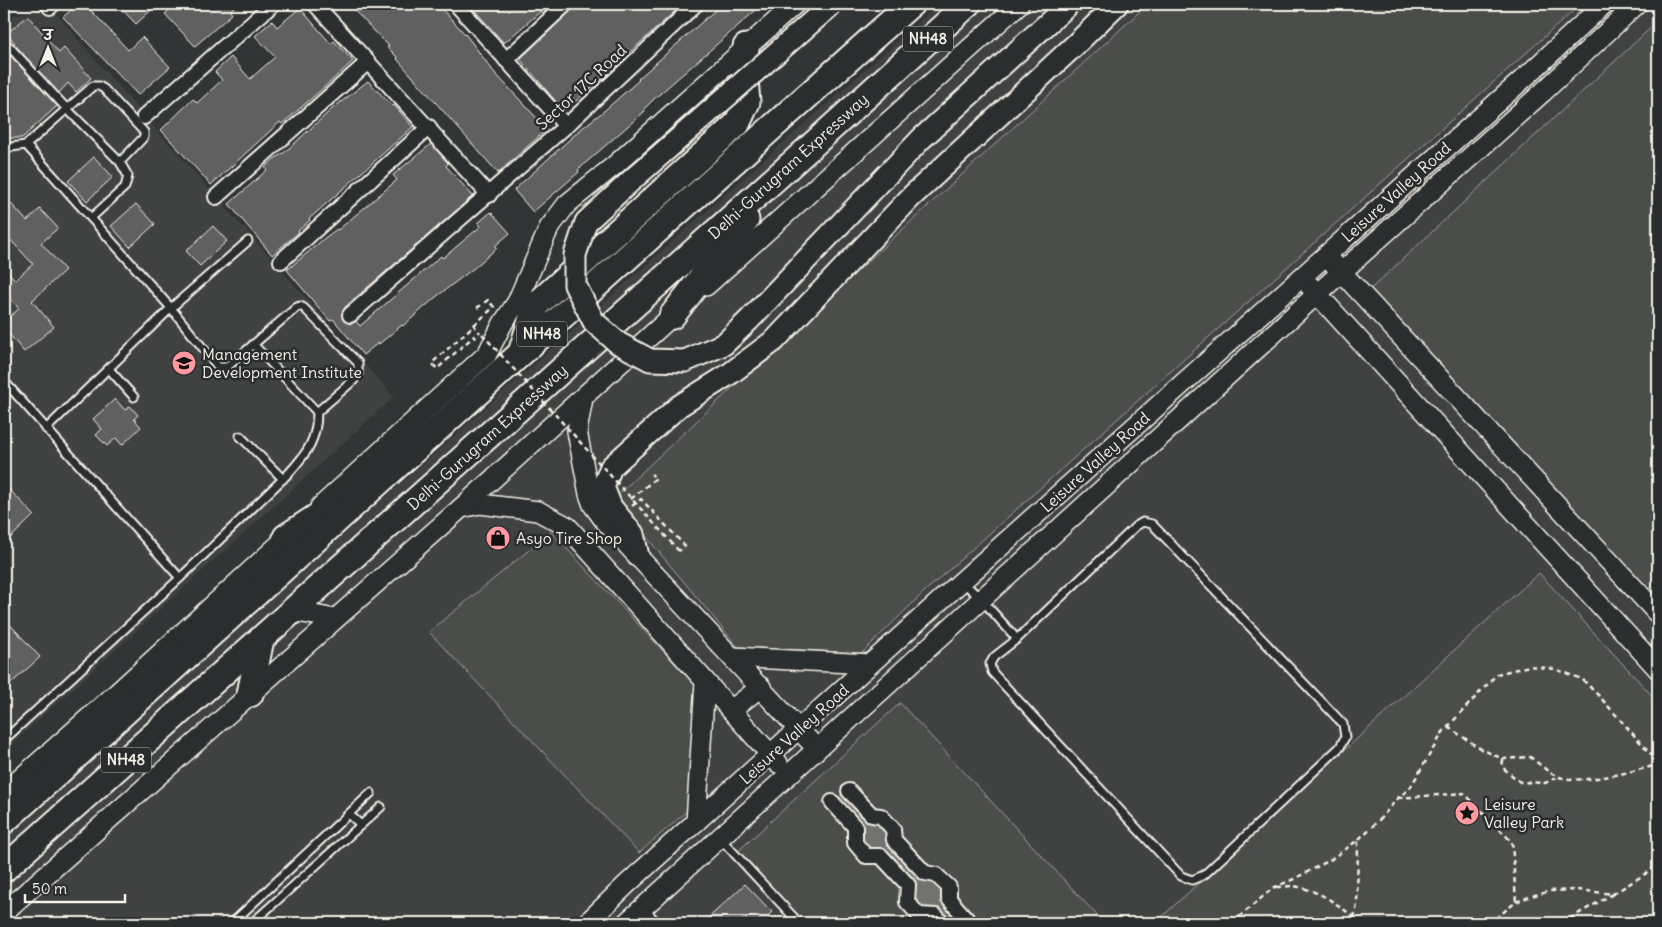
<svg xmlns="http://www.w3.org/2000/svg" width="1662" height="927" viewBox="0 0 1662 927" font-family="Delius,'Playpen Sans Deva',sans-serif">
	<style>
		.built { fill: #404242 }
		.green { fill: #4b4d4c; stroke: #a09f9a }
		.water { fill: #727370; stroke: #a6a5a0 }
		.building { fill: #5f605f; stroke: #f4f1e8 }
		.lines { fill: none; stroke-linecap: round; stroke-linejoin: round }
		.lane-casing { stroke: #f4f1e8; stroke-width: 11 }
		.street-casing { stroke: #f4f1e8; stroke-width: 18 }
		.secondary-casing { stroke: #f4f1e8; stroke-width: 22 }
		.primary-casing { stroke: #f4f1e8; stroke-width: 25 }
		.highway-casing { stroke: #f4f1e8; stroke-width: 29 }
		.path { stroke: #f4f1e8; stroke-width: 2.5; stroke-dasharray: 5 4; stroke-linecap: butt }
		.lane { stroke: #2a2d2e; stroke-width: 7 }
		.street { stroke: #2a2d2e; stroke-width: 14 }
		.secondary { stroke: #2a2d2e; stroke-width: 19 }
		.primary { stroke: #2a2d2e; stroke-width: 21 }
		.highway { stroke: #2a2d2e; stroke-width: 25 }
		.primary-bridge-casing { stroke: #f4f1e8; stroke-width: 25; stroke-linecap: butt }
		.path-bridge { stroke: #f4f1e8; stroke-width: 2.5; stroke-dasharray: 5 4; stroke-linecap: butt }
		.primary-bridge { stroke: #2a2d2e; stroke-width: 21 }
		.labels { text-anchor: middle; stroke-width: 5; stroke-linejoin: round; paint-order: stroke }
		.shield { fill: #2a2d2e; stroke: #b7b6b0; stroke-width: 1 }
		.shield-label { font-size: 15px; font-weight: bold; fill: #f4f1e8 }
		.street-label { font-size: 16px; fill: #f4f1e8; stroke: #2a2d2e }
		.poi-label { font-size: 16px; fill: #f4f1e8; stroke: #2a2d2e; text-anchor: start }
	</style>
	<rect width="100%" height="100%" fill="#323535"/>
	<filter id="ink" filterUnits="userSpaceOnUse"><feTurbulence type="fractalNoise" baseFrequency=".02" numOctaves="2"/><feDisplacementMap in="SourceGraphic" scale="10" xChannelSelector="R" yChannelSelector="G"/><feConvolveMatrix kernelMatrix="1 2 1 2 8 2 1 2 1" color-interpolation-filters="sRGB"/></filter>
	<g filter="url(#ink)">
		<g class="built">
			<polygon points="939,4 1658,4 1658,923 4,923 4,837"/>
			<polygon points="50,7 145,117 394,397 4,751 4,17"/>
		</g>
		<g class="green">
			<polygon points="1148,4 1581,4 923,593 862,653 738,647 614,498 918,215"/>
			<polygon points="1658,21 1658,620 1360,299"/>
			<polygon points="551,532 698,688 687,811 639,853 429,632"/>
			<polygon points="1539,573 1658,702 1658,923 1155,923"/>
			<polygon points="900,703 1104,923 801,923 736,853"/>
		</g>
		<polygon class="water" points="847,790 894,840 936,875 970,923 942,923 919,915 908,885 881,856 866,856 855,827 834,802"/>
		<g class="building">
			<polygon points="78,4 85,4 128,50 142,37 170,67 138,95 63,17"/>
			<polygon points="117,4 158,4 136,24"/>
			<polygon points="176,4 237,4 230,11 232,14 195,46 165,14"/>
			<polygon points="348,4 437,4 466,35 494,72 547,129 498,173 397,59 398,58 387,47 389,46"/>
			<polygon points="469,4 553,4 543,13 541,11 504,43"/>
			<polygon points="575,4 683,4 608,72 609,73 564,111 520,59 572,10"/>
			<polygon points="722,4 763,4 654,99 644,109 645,111 589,160 578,170 579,172 533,212 514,190 581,129 605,110 639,80 638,79"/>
			<polygon points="300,8 331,44 334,41 353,61 329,83 282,124 280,122 211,185 161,130 193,99 197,103 222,80 215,72 231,57 250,79 275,57 255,36 272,21 277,27"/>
			<polygon points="28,16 59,53 64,48 91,78 76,92 68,83 59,93 14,44 15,43 7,33"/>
			<polygon points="6,51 57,106 22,138 4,138 4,53"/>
			<polygon points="368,81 392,106 394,105 413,127 309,219 310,220 298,231 299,232 272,255 229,204 267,170 265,167 274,159 285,152 332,109"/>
			<polygon points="431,144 448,163 446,166 473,196 345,307 342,313 344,321 351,324 356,321 360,326 441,256 443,258 481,226 478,223 491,212 510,233 495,246 497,248 474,268 436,297 403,326 402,325 379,344 378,343 363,355 333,319 330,321 287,270 326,237 337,229 338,230 397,180 393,175"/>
			<polygon points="94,157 113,177 87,201 68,181"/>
			<polygon points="4,196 27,221 40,209 58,228 41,243 65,270 32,301 54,327 24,352 4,328 4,321 19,309 4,290 4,267 15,280 33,264 4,233"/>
			<polygon points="136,204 155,224 130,247 111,226"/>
			<polygon points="213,226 227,241 200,266 186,251"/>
			<polygon points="115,399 125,410 130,406 138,415 134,419 141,427 122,445 116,438 107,446 96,435 102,429 93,419"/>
			<polygon points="4,484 34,515 4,544"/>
			<polygon points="4,618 40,657 4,690"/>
			<polygon points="745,884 772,912 768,916 774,923 703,923"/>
		</g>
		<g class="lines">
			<defs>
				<g id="lane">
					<polyline points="4,41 67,109 120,162"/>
					<polyline points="26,145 171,308 218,367 227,367 297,307 300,306 304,308 358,363 358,374 354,380 317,412 253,344"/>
					<polyline points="4,148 26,145 93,86 99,86 104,89 144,132 144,137 120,162 128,176 125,187 91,218"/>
					<polyline points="109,369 134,397"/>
					<polyline points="4,381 180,578"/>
					<polyline points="46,429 171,308 248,241"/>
					<polyline points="240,436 283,479"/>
					<polygon points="1143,522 1152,524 1343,724 1345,737 1340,747 1204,875 1192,880 1181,876 992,672 990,664 994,657 1017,639 1136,526"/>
					<polyline points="963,582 982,600 1017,639"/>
					<path d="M4,740L180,578L289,473C307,453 317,440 317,412"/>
					<polyline points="349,814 361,825"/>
					<polyline points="720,838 799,923"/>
					<polyline points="232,923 371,793"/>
					<polyline points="252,923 381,807"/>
				</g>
				<g id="street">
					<polyline points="315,4 489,195"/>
					<polyline points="456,4 566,126"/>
					<polyline points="50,7 53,4"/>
					<polyline points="506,60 566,4"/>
					<polyline points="144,117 273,4"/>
					<polyline points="216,197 368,62"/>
					<polyline points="281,261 429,127"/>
					<polyline points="350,315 566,126 696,4"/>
					<polyline points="849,791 872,815 881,816 893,829 894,840 925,873 936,875 949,887 949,899 970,923"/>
					<polyline points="832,802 855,827 855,843 866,856 881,856 908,885 907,902 919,915 936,916 942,923"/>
					<polyline points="640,910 653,923"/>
				</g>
				<g id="secondary">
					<polyline points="1333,263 1658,614"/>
					<polyline points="1309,285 1658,669"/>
					<polyline points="706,286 1019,4"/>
					<polyline points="583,398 577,431 589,494 593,505 604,520 817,749"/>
					<polyline points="320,507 487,354 503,323 517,302 549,228 567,204 615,165 795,4"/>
					<polyline points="461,508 480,504 538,511 568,527 778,763"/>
					<polyline points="293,611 335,619"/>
					<polyline points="733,657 870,664"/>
					<polyline points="731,710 761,687"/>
					<polyline points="4,793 119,691 296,529"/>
					<polyline points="696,822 705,682"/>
					<polyline points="4,912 461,508 682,307"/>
					<polyline points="587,923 626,885 962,581 1532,71 1604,4"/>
					<polyline points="626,923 1317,294 1543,92 1637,4"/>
				</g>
				<polyline id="primary" points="638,556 633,534 611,507 603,487 611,467 679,406 731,373 775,340 912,196 1075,45 1117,4"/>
				<g id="highway">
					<polyline points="672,316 746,220"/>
					<polyline points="521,353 536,305 737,124 747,102 744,68 746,47"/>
					<polyline points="286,537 338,503"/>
					<polyline points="250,694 261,639"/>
					<path d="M4,821C307,549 606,273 911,4"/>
					<polyline points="4,869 786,169 968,4"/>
				</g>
			</defs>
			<use href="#lane" class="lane-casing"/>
			<use href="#street" class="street-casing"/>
			<use href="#secondary" class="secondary-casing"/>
			<use href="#primary" class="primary-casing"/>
			<use href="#highway" class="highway-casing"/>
			<g class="path">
				<polyline points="477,308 488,300 494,307 432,363 437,369 474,336 477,339"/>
				<polyline points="473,324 480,333"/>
				<polyline points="631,499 656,478 651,474"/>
				<polyline points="632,506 641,499 685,546 679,551"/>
				<path d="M1448,727L1481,749L1503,759L1530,757C1539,763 1549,774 1559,777C1585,785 1632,771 1658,765"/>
				<polyline points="1503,760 1502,767 1520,782 1545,783 1558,777"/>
				<polyline points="1398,798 1464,793 1512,842 1516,902 1490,923"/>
				<path d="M1277,887C1282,887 1288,886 1293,886C1320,890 1341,906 1360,923"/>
				<polyline points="1516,902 1531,896 1551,891 1578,890 1613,894 1658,866"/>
				<polyline points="1354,918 1357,904 1358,840"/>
				<polyline points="1232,923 1273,888 1294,879 1330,860 1358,840 1380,819 1398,798 1410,788 1443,732 1497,674 1529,666 1555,669 1582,679 1599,696 1658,762"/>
				<polyline points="1562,923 1613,894"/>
			</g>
			<use href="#lane" class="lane"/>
			<use href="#street" class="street"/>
			<use href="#secondary" class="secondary"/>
			<use href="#primary" class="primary"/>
			<use href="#highway" class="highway"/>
			<defs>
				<polyline id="primary-bridge" points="832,4 634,178 586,222 575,255 575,285 594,322 618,343 650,360 685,361 724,344 749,320 921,139 1069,4"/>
			</defs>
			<use href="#primary-bridge" class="primary-bridge-casing"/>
			<polyline class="path-bridge" points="482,334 679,551"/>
			<use href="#primary-bridge" class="primary-bridge"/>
		</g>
	</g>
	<defs>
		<symbol id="university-disc" viewBox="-11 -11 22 22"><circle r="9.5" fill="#ff9aa2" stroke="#2a2d2e"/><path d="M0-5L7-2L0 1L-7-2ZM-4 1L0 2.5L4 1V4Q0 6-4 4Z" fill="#111"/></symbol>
		<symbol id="shop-disc" viewBox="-11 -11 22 22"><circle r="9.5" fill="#ff9aa2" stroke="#2a2d2e"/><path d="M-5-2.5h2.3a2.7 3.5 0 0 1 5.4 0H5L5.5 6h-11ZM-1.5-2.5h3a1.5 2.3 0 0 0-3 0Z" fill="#111"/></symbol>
		<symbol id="sight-disc" viewBox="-11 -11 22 22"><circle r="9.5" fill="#ff9aa2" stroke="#2a2d2e"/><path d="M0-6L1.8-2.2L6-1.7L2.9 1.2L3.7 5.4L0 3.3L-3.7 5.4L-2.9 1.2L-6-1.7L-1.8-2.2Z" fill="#111"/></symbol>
	</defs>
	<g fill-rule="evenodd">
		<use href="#university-disc" x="170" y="349" width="28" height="28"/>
		<use href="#shop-disc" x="484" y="524" width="28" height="28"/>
		<use href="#sight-disc" x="1453" y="799" width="28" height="28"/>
	</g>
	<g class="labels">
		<g class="shield">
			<rect x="903" y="26.5" width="50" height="25" rx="4"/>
			<rect x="517" y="321.5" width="50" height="25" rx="4"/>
			<rect x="101" y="747.5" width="50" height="25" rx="4"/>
		</g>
		<g class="shield-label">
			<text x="928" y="44">NH48</text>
			<text x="542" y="339">NH48</text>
			<text x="126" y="765">NH48</text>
		</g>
		<g class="street-label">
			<text transform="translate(581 87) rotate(-43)" y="6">Sector 17C Road</text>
			<text transform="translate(788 166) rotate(-42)" y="6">Delhi-Gurugram Expressway</text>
			<text transform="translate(1396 192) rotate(-42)" y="6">Leisure Valley Road</text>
			<text transform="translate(487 437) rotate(-42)" y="6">Delhi-Gurugram Expressway</text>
			<text transform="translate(1095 462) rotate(-42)" y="6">Leisure Valley Road</text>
			<text transform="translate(794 734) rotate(-42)" y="6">Leisure Valley Road</text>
		</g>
		<g class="poi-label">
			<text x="202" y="360">Management<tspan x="202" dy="18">Development Institute</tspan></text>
			<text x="516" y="544">Asyo Tire Shop</text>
			<text x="1484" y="810">Leisure<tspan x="1484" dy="18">Valley Park</tspan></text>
		</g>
	</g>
	<rect width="1662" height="927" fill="none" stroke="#2a2d2e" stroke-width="20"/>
	<rect x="10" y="10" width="1642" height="907" fill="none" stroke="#f4f1e8" stroke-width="2" filter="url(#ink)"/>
	<g transform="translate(48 48)" stroke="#2a2d2e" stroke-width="4" paint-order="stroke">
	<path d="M0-4L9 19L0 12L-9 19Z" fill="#f4f1e8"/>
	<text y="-8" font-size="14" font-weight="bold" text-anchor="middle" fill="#f4f1e8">उ</text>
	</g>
	<path d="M25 894v8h100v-8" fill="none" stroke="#f4f1e8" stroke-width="2.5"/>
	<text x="32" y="894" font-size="15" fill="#f4f1e8" stroke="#2a2d2e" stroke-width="4" paint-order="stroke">50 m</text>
</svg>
